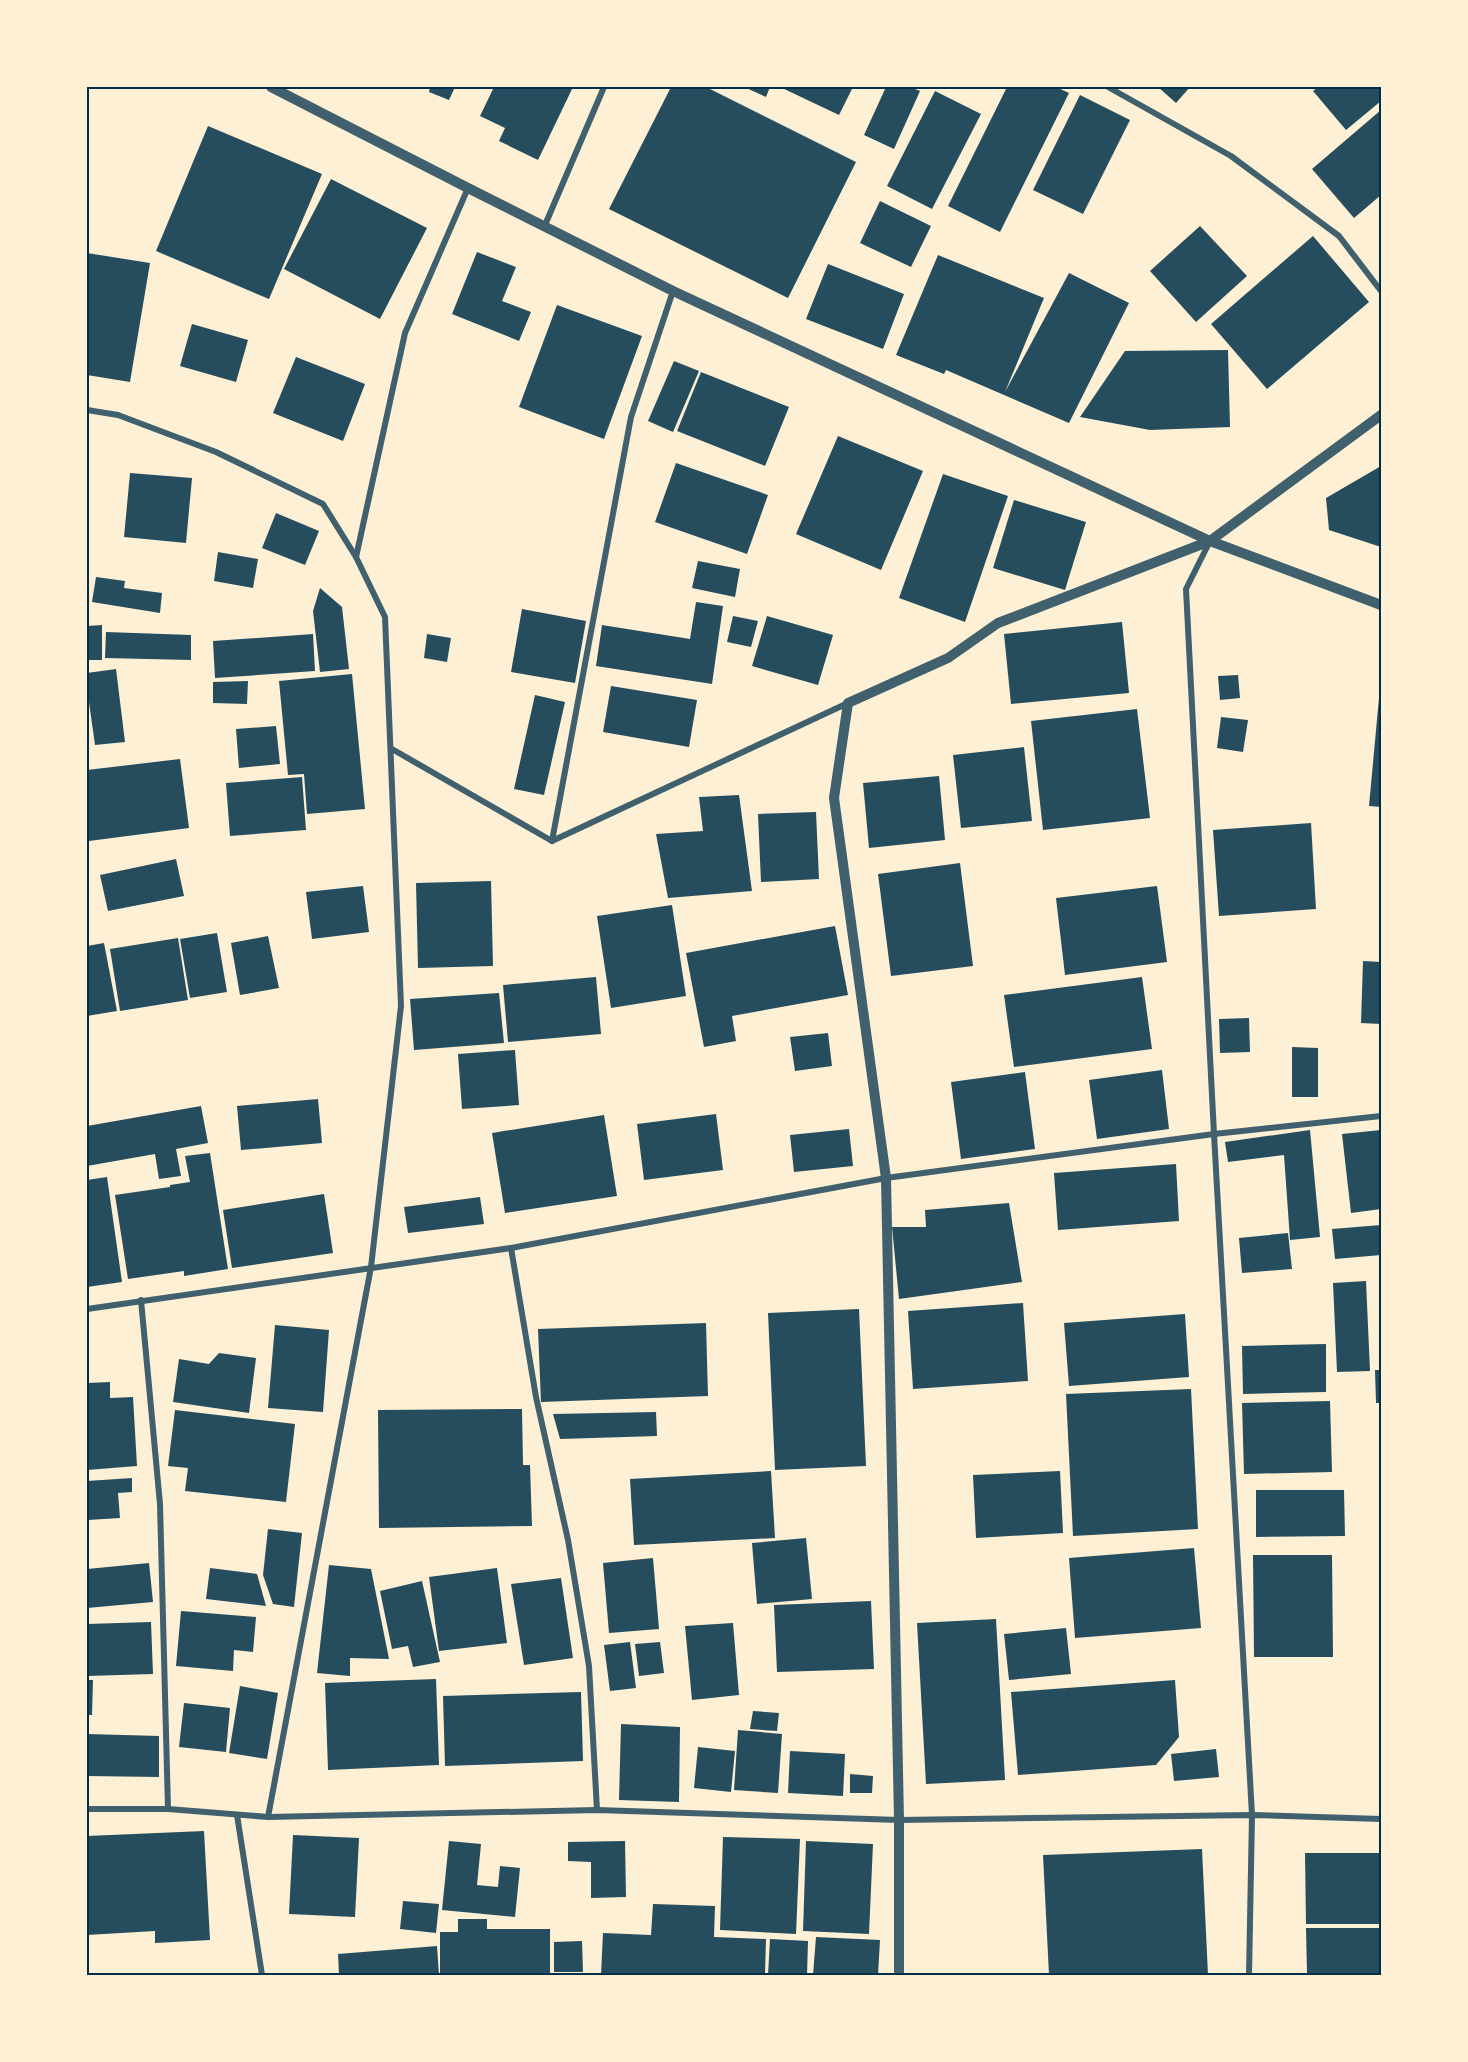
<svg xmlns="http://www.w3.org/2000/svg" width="1468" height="2062" viewBox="0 0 1468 2062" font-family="'Space Grotesk',sans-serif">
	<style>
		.building { fill: #264d5e }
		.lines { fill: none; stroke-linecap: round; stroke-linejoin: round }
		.minor { stroke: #3f606c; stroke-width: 6 }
		.tertiary { stroke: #3f606c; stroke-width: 10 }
		.neatline { fill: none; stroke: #003049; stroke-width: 2 }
	</style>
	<rect width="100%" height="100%" fill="#fdf0d5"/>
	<g class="building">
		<polygon points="430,87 455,87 449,100 429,92"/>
		<polygon points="494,87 573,87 538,160 499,141 505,128 480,116"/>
		<polygon points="671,87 706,87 856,162 788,298 609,209"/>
		<polygon points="744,87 770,87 766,97"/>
		<polygon points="780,87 853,87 839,115"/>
		<polygon points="886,87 910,87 920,91 894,149 864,135"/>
		<polygon points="1007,87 1056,87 1069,93 1000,232 948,206"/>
		<polygon points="1158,87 1190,87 1176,103"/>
		<polygon points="1318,87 1381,87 1381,101 1346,130 1313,91"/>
		<polygon points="935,91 981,114 932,209 887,186"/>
		<polygon points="1080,95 1130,120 1083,214 1033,190"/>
		<polygon points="1381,110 1381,195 1354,218 1312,169"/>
		<polygon points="208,126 322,174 269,299 156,251"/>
		<polygon points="331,179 427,228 380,319 284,269"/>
		<polygon points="880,201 931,226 911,267 860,243"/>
		<polygon points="1200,226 1247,276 1196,322 1150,271"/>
		<polygon points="1313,236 1369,302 1267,389 1211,324"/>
		<polygon points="477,252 516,267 502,301 531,312 519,341 452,314"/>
		<polygon points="87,253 150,263 130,382 87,375"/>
		<polygon points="938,255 1044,298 1005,392 1069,273 1129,303 1069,423 946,370 944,374 896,355"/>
		<polygon points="828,264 904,294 883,349 806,319"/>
		<polygon points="557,305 642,336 604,439 519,407"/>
		<polygon points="192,324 248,340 236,382 180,366"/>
		<polygon points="1228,350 1230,427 1150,430 1080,417 1125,351"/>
		<polygon points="296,357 365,384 343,441 273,413"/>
		<polygon points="674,361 699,371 673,432 648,421"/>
		<polygon points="701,372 789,407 765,466 677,431"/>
		<polygon points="838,436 923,471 881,570 796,534"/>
		<polygon points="676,463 768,495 747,554 655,522"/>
		<polygon points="1381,466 1381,547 1329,530 1326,498"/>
		<polygon points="130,473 192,478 186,543 124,537"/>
		<polygon points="943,474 1008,496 965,622 899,598"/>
		<polygon points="1014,500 1086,522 1065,590 993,568"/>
		<polygon points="276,513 319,531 305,565 262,548"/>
		<polygon points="218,552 258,559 253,588 214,581"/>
		<polygon points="698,561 740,569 735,597 692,588"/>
		<polygon points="96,577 125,581 124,588 162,593 160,613 92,602"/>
		<polygon points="320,588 342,607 349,669 320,672 313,611"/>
		<polygon points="696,602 723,606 712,684 596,666 602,625 690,639"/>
		<polygon points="522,609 586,621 575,683 511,672"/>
		<polygon points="733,616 758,621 751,647 727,642"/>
		<polygon points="767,616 833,635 818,685 752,666"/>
		<polygon points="1122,622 1129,693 1011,704 1004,634"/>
		<polygon points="102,625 102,660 87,660 87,626"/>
		<polygon points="106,632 191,635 191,660 105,658"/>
		<polygon points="313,634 315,671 215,678 213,641"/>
		<polygon points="427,634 451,638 447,662 424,658"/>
		<polygon points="116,669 125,742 95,745 87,688 87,673"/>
		<polygon points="352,674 365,809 307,814 304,774 288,775 279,681"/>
		<polygon points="1238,675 1240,698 1220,700 1218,676"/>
		<polygon points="248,681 247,704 213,703 213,682"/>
		<polygon points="611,686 697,700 689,747 603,732"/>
		<polygon points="535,695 565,702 544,795 514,789"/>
		<polygon points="1379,698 1381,698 1381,807 1369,806"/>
		<polygon points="1137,709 1150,818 1043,830 1031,721"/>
		<polygon points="1221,717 1248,720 1243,752 1217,748"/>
		<polygon points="276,726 280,764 239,768 236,729"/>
		<polygon points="1024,747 1032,821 961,828 953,755"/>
		<polygon points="180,759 189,828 89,841 87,770"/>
		<polygon points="939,776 945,840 869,848 863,783"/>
		<polygon points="302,777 306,830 230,836 226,783"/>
		<polygon points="739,795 752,891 668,898 656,834 703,831 699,797"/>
		<polygon points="816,812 819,879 761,882 758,814"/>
		<polygon points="1311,823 1316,909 1219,916 1213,830"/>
		<polygon points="176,859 184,896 108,911 100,875"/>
		<polygon points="960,863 973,966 891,976 878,874"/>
		<polygon points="491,881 493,966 418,968 416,883"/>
		<polygon points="363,886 369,932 312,939 306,892"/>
		<polygon points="1157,886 1167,962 1065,975 1056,898"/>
		<polygon points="672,905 686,996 611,1008 597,916"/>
		<polygon points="835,926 848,995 732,1016 736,1041 704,1047 686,953"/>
		<polygon points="217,933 227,992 190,998 180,939"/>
		<polygon points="268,936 279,988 240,995 231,943"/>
		<polygon points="178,938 188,1000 120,1011 110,949"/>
		<polygon points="104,943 117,1011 87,1016 87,946"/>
		<polygon points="1363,961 1381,962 1381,1024 1361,1023"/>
		<polygon points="596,977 601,1034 508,1042 503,985"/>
		<polygon points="1142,977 1152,1049 1014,1067 1004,995"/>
		<polygon points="499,993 504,1043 414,1050 410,999"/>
		<polygon points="1249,1018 1250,1052 1220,1053 1219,1019"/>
		<polygon points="828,1033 832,1066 795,1071 790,1037"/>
		<polygon points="1292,1047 1318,1048 1318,1097 1292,1097"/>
		<polygon points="515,1050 519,1105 462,1109 458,1054"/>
		<polygon points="1162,1070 1169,1129 1097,1139 1089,1080"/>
		<polygon points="1025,1072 1035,1149 961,1159 951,1082"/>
		<polygon points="318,1099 322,1143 241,1150 237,1106"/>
		<polygon points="201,1106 208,1143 176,1149 181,1176 159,1179 155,1154 87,1166 87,1126"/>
		<polygon points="716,1114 723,1170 644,1180 637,1124"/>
		<polygon points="604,1115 617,1196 505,1213 492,1133"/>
		<polygon points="849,1129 853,1166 794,1172 790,1135"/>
		<polygon points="1310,1130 1320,1237 1290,1240 1284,1155 1228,1162 1225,1142"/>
		<polygon points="1381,1130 1381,1209 1351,1213 1342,1134"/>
		<polygon points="210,1153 228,1269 184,1276 184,1271 128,1279 115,1195 170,1187 170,1185 190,1182 185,1156"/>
		<polygon points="1176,1164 1179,1221 1058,1230 1054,1173"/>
		<polygon points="107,1177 122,1282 87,1287 87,1180"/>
		<polygon points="324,1194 333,1253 232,1268 223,1210"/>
		<polygon points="480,1197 484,1224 408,1233 404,1207"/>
		<polygon points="1009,1203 1022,1282 899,1299 892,1227 926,1227 925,1210"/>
		<polygon points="1381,1225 1381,1255 1335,1259 1332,1229"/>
		<polygon points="1288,1233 1292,1269 1242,1273 1239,1238"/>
		<polygon points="1366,1281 1370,1371 1337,1372 1333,1283"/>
		<polygon points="1023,1303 1028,1381 913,1389 908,1311"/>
		<polygon points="859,1309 866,1466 775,1470 768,1313"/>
		<polygon points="1185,1314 1189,1377 1069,1386 1064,1323"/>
		<polygon points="706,1323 708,1396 541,1402 538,1329"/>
		<polygon points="275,1325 329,1330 323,1412 268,1408"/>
		<polygon points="1326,1344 1326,1392 1243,1394 1242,1346"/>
		<polygon points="219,1353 256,1358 249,1413 173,1402 179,1359 209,1364"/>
		<polygon points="1375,1370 1381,1370 1381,1403 1376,1403"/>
		<polygon points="110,1382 110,1398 133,1397 137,1466 87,1470 87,1383"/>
		<polygon points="1191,1389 1198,1529 1073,1536 1066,1394"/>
		<polygon points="1330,1401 1332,1472 1244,1474 1242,1403"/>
		<polygon points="522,1409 523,1465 530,1465 532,1526 379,1528 378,1410"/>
		<polygon points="175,1410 295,1424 286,1502 185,1491 188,1468 168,1466"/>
		<polygon points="656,1412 657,1436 560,1439 553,1414"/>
		<polygon points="771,1471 775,1538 634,1545 630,1479"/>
		<polygon points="1060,1471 1063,1533 976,1538 973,1475"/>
		<polygon points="132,1478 132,1492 118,1493 120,1518 88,1520 87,1481"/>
		<polygon points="1256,1490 1344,1490 1345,1536 1256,1537"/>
		<polygon points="268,1529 302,1533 294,1607 273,1604 263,1575"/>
		<polygon points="806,1538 812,1599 757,1604 752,1543"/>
		<polygon points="1194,1548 1201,1628 1075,1638 1069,1558"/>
		<polygon points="1253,1555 1332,1555 1333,1657 1254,1657"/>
		<polygon points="653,1558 659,1629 609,1633 603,1563"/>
		<polygon points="149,1563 153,1602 87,1608 87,1569"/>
		<polygon points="329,1565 371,1569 389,1659 350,1658 350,1676 317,1673"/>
		<polygon points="210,1568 257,1574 266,1606 206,1599"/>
		<polygon points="497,1568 507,1643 439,1651 429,1577"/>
		<polygon points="561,1578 573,1658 524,1665 511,1584"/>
		<polygon points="422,1581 440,1662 413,1667 408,1646 392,1649 380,1591"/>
		<polygon points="871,1601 874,1669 777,1672 774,1605"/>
		<polygon points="181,1611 256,1617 253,1652 234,1650 233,1671 176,1666"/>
		<polygon points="996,1619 1005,1780 926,1784 917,1623"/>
		<polygon points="151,1622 153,1674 87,1676 87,1624"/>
		<polygon points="733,1623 739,1695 692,1700 685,1626"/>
		<polygon points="1066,1628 1071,1674 1009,1680 1004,1634"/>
		<polygon points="630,1642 636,1688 610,1691 604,1645"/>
		<polygon points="660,1642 664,1673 639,1676 635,1644"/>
		<polygon points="436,1679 439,1765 328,1770 325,1683"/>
		<polygon points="87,1680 93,1680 92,1715 87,1715"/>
		<polygon points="1175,1680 1179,1737 1156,1765 1018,1775 1011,1692"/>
		<polygon points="240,1686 278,1693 267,1759 229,1753"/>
		<polygon points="581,1692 583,1761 445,1766 443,1696"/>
		<polygon points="184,1703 230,1708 226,1752 179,1747"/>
		<polygon points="753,1711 779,1713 777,1731 750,1729"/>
		<polygon points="621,1724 680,1727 679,1802 619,1800"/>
		<polygon points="738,1730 782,1734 778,1793 734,1790"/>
		<polygon points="87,1734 159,1736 159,1777 87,1776"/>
		<polygon points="698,1747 735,1751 731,1792 694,1788"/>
		<polygon points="1216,1749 1219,1777 1174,1781 1171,1754"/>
		<polygon points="790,1751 845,1754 843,1796 788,1793"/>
		<polygon points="850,1774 873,1776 872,1793 850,1793"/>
		<polygon points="204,1831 210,1940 155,1943 155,1931 87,1935 87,1836"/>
		<polygon points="293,1835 359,1838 355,1917 289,1914"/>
		<polygon points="723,1837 800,1839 796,1934 720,1930"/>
		<polygon points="449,1841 481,1844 477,1885 498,1887 500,1866 520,1868 515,1917 442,1910"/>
		<polygon points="625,1841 626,1897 591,1898 591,1862 568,1861 568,1842"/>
		<polygon points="806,1841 873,1844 869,1934 803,1931"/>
		<polygon points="1202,1849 1208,1975 1049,1975 1043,1855"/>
		<polygon points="1305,1853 1381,1853 1381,1924 1306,1924"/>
		<polygon points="403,1901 439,1904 436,1933 400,1929"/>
		<polygon points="653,1904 715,1906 714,1937 766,1939 765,1975 601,1975 603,1933 651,1935"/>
		<polygon points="458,1919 487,1919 487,1929 550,1929 550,1975 440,1975 440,1932 458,1932"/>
		<polygon points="1306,1928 1381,1928 1381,1975 1307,1975"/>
		<polygon points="816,1937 880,1940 878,1975 813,1975"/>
		<polygon points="770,1939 808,1941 807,1975 768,1975"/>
		<polygon points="582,1941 583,1972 554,1972 554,1942"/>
		<polygon points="437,1946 439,1975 339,1975 338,1954"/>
	</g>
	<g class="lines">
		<g class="minor">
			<polyline points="1108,87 1231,156 1339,236 1381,291"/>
			<polyline points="545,225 604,87"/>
			<polyline points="87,410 118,415 216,452 323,504 356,557"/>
			<polyline points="1209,543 1186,589 1214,1134 1252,1815 1249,1975"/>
			<polyline points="392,749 552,841"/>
			<polyline points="552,841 631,417 673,291"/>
			<polyline points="552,841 848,703"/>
			<polyline points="511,1248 536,1397 568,1540 589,1666 597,1810"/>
			<polyline points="141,1300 160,1504 168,1809"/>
			<polyline points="87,1309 511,1248 886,1178 1214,1134 1381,1116"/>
			<polyline points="87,1809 168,1809 268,1817 597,1810 899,1820 1252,1815 1381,1819"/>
			<polyline points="237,1815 262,1975"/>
			<polyline points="268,1817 371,1267 401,1006 385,617 356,557 405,333 468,188"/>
		</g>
		<g class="tertiary">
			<polyline points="271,87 468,188 673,291 1210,541 1381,605"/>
			<polyline points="899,1975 899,1820 886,1178 834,798 848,703 948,658 998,623 1210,541 1381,415"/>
		</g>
	</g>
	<rect width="1468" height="2062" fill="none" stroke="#fdf0d5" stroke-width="177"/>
	<rect x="88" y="88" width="1292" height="1886" class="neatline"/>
</svg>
